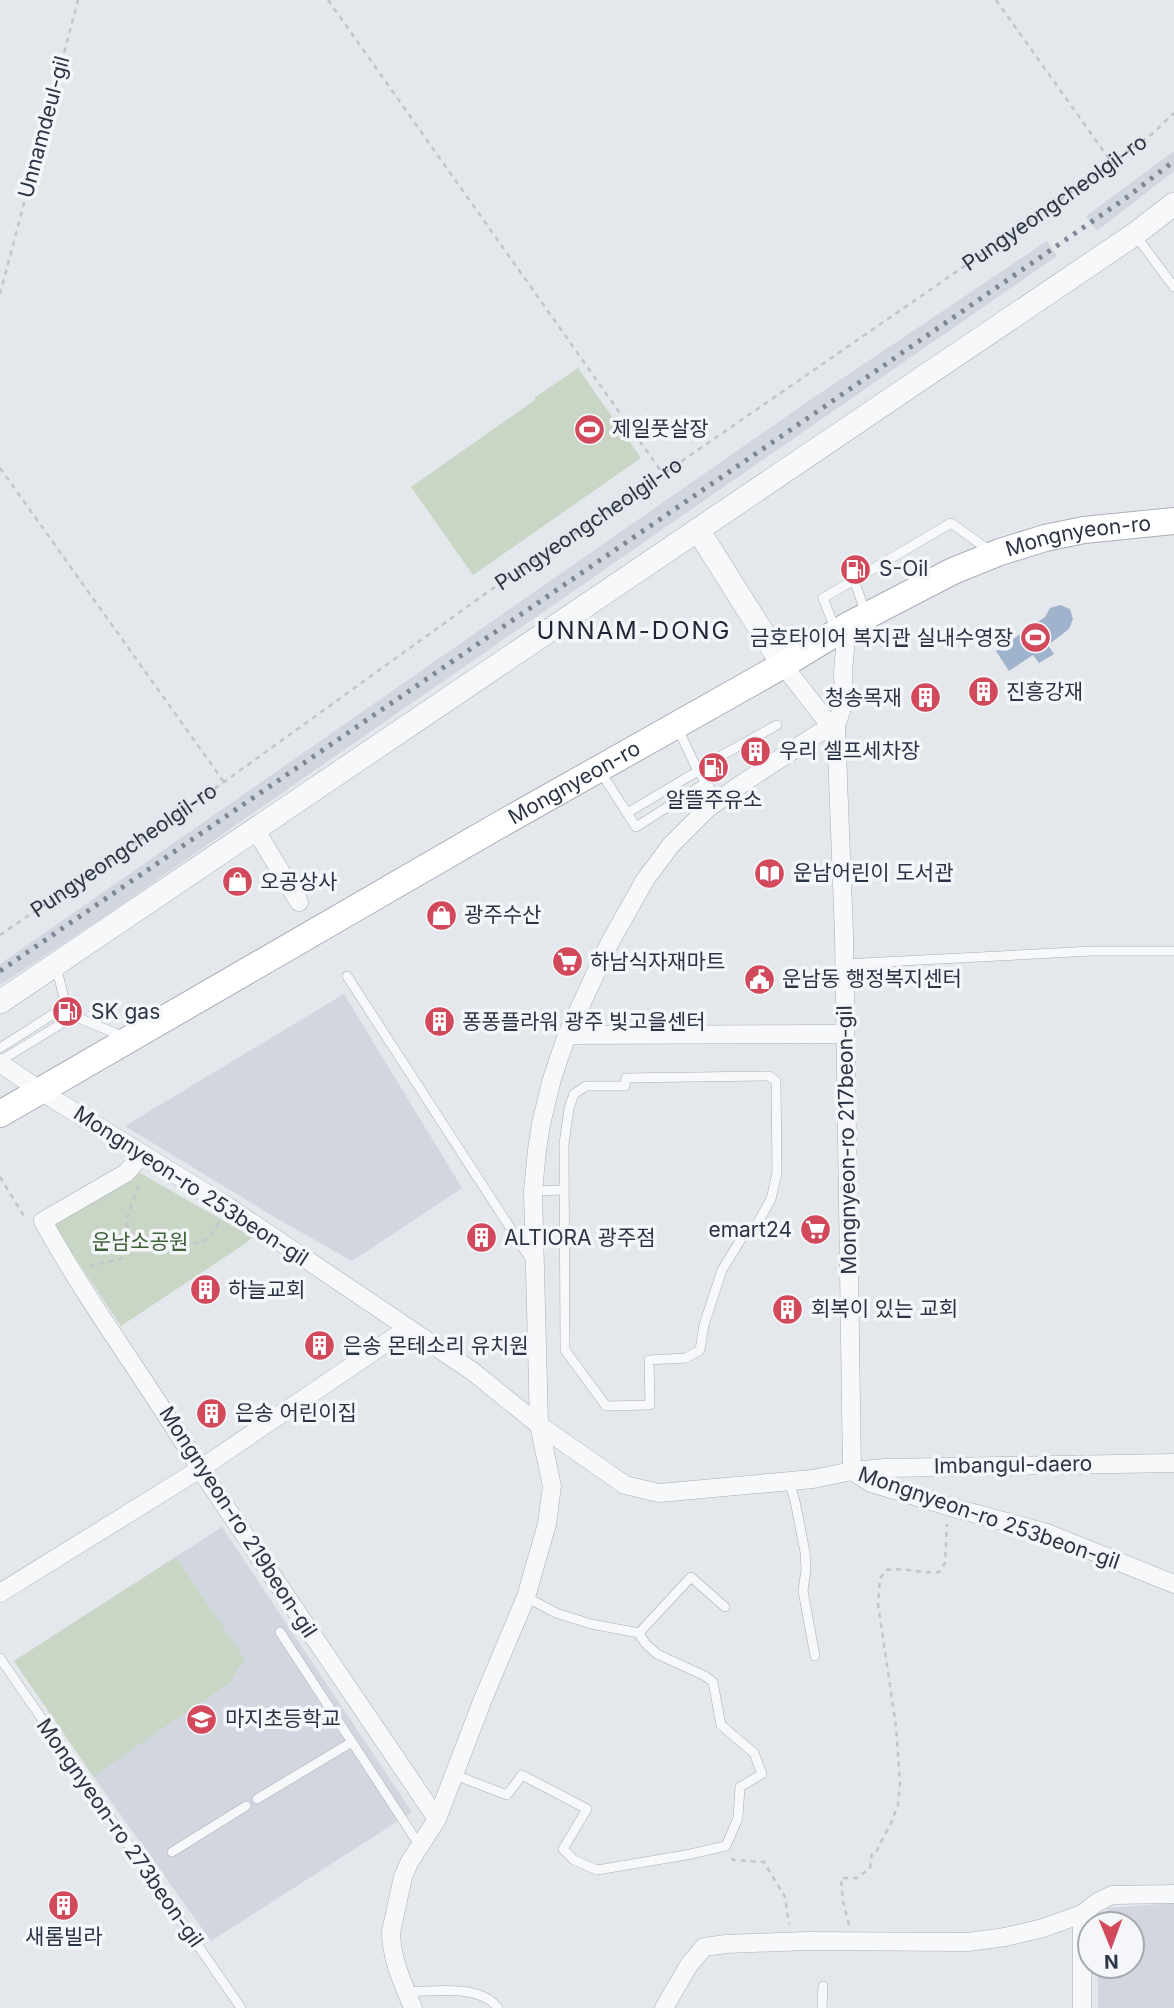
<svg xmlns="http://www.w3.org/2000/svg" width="1174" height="2008" viewBox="0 0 1174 2008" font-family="Inter,'Noto Sans KR',sans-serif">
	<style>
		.built { fill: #d2d6de }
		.green { fill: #c9d6c5 }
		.water { fill: #9fb4cc }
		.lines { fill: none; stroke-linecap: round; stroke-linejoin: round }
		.service-casing { stroke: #a9aeb7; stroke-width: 10 }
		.minor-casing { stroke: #a9aeb7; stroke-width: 19 }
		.tertiary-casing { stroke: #a9aeb7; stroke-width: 24 }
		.secondary-casing { stroke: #a9aeb7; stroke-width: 28 }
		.path { stroke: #c2c5cb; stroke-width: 2.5; stroke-dasharray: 5 5; stroke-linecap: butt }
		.service { stroke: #f7f8fa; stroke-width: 9 }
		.minor { stroke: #f7f8fa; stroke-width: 18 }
		.tertiary { stroke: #f7f8fa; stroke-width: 23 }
		.secondary { stroke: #fff; stroke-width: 26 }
		.rail { stroke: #7d8696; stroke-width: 5; stroke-dasharray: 3.5 7; stroke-linecap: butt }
		.labels { text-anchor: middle; stroke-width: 7; stroke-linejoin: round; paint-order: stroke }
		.street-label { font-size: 21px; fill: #2b3445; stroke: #f4f6f9 }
		.poi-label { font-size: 21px; fill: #2b3445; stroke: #f4f6f9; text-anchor: start }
		.park-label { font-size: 21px; fill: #3f6138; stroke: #f4f6f9 }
		.quarter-label { font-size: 24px; letter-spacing: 2px; fill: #1d2536; stroke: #f4f6f9 }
	</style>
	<rect width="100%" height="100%" fill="#e4e7ec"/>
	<g class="built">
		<polygon points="1174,151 1174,171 1097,231 1086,216"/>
		<polygon points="1047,241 1057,256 103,917 0,985 0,964 813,398"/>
		<polygon points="344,994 462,1188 352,1261 276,1218 125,1126"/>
		<polygon points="222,1527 412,1812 211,1941 93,1776 14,1661"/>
		<polygon points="1174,1903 1174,2008 1098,2008 1098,1966 1132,1966 1132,1924 1098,1924 1108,1908"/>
	</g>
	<g class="green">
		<polygon points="578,368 641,458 473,575 411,487 535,400 534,398"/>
		<polygon points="140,1173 252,1237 246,1243 121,1326 56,1229 56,1223 63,1216"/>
		<polygon points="176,1557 246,1661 239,1666 231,1682 93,1776 14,1661"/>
	</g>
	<polygon class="water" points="1060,605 1070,609 1073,619 1069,629 1048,645 1054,654 1039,663 1033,655 1009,671 996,651 1045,617 1050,608"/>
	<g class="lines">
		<defs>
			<g id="service">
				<polyline points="1136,236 1174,287"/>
				<polyline points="866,614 854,580 951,523 990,551"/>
				<polyline points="836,631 823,598 854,580"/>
				<polyline points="677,727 698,771 719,801"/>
				<polyline points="697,769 777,725"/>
				<polyline points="600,771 636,827 705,783"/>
				<polyline points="627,813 698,771"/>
				<polyline points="844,964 1093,951 1174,951"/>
				<polyline points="347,976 531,1260"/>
				<polyline points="72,1013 74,1016 122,1036"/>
				<polyline points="0,1048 66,1006 56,966"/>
				<polyline points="0,1061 74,1016"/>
				<polygon points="769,1076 776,1081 777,1173 771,1199 756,1226 743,1236 722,1270 704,1325 700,1350 686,1358 649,1360 650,1405 606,1406 565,1350 564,1144 569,1108 574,1094 586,1086 625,1086 626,1078"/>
				<polyline points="533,1191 563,1190"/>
				<polyline points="789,1481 795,1501 805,1552 806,1569 803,1591 815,1656"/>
				<polyline points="280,1632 420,1846"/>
				<polyline points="639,1633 691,1577 725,1607"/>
				<polyline points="0,1658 241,2008"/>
				<polyline points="455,1775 507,1795 522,1775 587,1809 563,1849 574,1860 597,1870 686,1855 726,1846 738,1818 740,1787 762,1774 754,1753 721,1725 713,1682 705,1676 657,1654 645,1643 639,1633 591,1624 556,1613 526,1597"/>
				<polyline points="257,1799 352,1742"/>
				<polyline points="172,1852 246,1806"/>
				<path d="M407,1992C434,1991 480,1984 498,2008"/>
				<polyline points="822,2008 823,1986"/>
			</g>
			<g id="minor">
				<polyline points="847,626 843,672 844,702 836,726 844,935 852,1471"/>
				<polyline points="783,665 825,719 836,726"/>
				<polyline points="255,829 299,902"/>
				<polyline points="567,1035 845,1034"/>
				<polyline points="0,1063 42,1092 227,1206 472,1371 539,1425 625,1485 659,1493 813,1479 852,1471 885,1468 1174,1463"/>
				<path d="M143,1154L126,1173L43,1221C90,1307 150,1385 200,1469L437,1819"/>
				<polyline points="852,1471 871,1483 947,1506 1047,1533 1174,1584"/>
				<polyline points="0,1593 200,1469 408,1328"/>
				<path d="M413,2008C403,1984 391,1958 391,1932L403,1877L409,1863L437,1819L483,1699L526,1597L547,1524L552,1486L539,1425L533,1191L537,1150L541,1124L552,1079L559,1058L567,1035L609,944L645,880L671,845L707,809L734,789L819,733L836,726"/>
				<polyline points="664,2008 689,1965 704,1947 726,1944 806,1941 968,1942 1005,1937 1043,1928 1082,1914 1096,1903 1112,1895 1174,1894"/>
				<polyline points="1082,2008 1082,1914"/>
			</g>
			<g id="tertiary">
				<polyline points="698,530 783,665"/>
				<polyline points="0,1002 1135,234 1174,204"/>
			</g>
			<g id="secondary">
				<path id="s2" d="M0,1114L494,828L783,665L847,626L953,571L1000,552L1045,538L1084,530L1174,521"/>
			</g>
		</defs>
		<use href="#service" class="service-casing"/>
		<use href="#minor" class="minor-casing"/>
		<use href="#tertiary" class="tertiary-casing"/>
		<use href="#secondary" class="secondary-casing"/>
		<g class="path">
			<polyline points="328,0 663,474"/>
			<polyline points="996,0 1112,163"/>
			<polyline points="0,294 78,0"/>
			<polyline points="0,468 224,782"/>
			<path id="s1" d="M0,935L224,782L489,591L663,474L1059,201L1152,134L1174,113"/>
			<polyline points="0,1177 24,1216"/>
			<polyline points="134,1247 126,1221 139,1184"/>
			<polyline points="89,1266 121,1259 134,1247 156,1244 190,1245 208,1239 220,1221"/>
			<polyline points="732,1858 733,1860 764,1862 785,1897 789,1924"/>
			<path d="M849,1925L843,1901L841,1878H857L870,1868L872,1853L876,1852L891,1823L898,1805L900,1783L896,1726L878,1604L880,1579L886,1570C907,1567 918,1574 939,1572L945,1563L947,1524"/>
		</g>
		<use href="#service" class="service"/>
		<use href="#minor" class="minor"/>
		<use href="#tertiary" class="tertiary"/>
		<use href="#secondary" class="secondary"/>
		<polyline class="rail" points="0,971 805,420 1126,198 1174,161"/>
	</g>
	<defs>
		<symbol id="stadium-disc" viewBox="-11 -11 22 22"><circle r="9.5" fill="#d1495b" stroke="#f4f6f9"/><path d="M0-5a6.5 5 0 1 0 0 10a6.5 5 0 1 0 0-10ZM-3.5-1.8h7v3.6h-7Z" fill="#fff"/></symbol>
		<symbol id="fuel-disc" viewBox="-11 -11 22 22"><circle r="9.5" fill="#d1495b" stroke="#f4f6f9"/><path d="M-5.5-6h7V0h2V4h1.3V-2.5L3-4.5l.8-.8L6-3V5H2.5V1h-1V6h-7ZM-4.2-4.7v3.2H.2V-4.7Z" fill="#fff"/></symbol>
		<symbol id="building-disc" viewBox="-11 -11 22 22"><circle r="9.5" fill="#d1495b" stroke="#f4f6f9"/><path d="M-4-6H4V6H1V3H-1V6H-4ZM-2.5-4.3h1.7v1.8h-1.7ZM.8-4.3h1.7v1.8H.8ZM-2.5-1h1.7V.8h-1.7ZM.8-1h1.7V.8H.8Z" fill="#fff"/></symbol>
		<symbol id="library-disc" viewBox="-11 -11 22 22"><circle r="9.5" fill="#d1495b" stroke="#f4f6f9"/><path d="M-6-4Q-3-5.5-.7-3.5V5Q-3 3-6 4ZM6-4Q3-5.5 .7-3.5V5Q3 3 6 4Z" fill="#fff"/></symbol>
		<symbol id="shop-disc" viewBox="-11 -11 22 22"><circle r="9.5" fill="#d1495b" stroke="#f4f6f9"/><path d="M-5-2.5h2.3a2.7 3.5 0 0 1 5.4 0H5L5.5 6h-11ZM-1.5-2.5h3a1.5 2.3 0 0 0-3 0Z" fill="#fff"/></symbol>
		<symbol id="supermarket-disc" viewBox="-11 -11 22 22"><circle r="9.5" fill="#d1495b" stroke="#f4f6f9"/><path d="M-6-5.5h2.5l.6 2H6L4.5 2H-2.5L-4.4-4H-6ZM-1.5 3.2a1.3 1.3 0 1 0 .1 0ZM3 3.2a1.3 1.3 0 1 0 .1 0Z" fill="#fff"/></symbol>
		<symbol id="civic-disc" viewBox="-11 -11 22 22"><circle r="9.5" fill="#d1495b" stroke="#f4f6f9"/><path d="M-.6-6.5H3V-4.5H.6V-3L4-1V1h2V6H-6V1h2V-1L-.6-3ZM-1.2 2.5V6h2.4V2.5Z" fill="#fff"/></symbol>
		<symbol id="school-disc" viewBox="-11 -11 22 22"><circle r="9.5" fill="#d1495b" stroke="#f4f6f9"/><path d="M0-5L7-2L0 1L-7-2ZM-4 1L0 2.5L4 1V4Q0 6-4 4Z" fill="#fff"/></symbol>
	</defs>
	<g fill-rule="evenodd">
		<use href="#stadium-disc" x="572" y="412" width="35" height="35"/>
		<use href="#fuel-disc" x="838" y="552" width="35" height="35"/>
		<use href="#stadium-disc" x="1018" y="620" width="35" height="35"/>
		<use href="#building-disc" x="966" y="674" width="35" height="35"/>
		<use href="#building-disc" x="908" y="680" width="35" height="35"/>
		<use href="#building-disc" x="738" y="734" width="35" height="35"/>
		<use href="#fuel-disc" x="696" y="750" width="35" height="35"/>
		<use href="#library-disc" x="752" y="856" width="35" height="35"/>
		<use href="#shop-disc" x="220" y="864" width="35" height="35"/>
		<use href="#shop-disc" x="424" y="898" width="35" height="35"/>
		<use href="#supermarket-disc" x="550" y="944" width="35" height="35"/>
		<use href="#civic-disc" x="742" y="962" width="35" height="35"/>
		<use href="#fuel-disc" x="50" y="994" width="35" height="35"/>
		<use href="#building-disc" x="422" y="1004" width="35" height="35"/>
		<use href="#supermarket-disc" x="798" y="1212" width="35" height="35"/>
		<use href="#building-disc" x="464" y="1220" width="35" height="35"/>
		<use href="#building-disc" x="188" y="1272" width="35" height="35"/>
		<use href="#building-disc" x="770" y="1292" width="35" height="35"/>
		<use href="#building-disc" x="302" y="1328" width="35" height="35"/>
		<use href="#building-disc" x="194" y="1396" width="35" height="35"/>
		<use href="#school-disc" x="184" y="1702" width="35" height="35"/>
		<use href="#building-disc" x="46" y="1888" width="35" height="35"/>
	</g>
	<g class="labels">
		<g class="street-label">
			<text transform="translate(44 127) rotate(-75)" y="7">Unnamdeul-gil</text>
			<text dy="7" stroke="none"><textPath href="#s1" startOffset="1284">Pungyeongcheolgil-ro</textPath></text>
			<text dy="7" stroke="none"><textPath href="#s1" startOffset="718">Pungyeongcheolgil-ro</textPath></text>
			<text dy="7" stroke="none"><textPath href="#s2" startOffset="1228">Mongnyeon-ro</textPath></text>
			<text dy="7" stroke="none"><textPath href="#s2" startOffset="663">Mongnyeon-ro</textPath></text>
			<text dy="7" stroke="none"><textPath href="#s1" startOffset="150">Pungyeongcheolgil-ro</textPath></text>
			<text transform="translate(847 1140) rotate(-91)" y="7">Mongnyeon-ro 217beon-gil</text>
			<text transform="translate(191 1186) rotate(33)" y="7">Mongnyeon-ro 253beon-gil</text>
			<text transform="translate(1013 1465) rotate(-1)" y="7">Imbangul-daero</text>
			<text transform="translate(989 1518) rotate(19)" y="7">Mongnyeon-ro 253beon-gil</text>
			<text transform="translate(238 1522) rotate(57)" y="7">Mongnyeon-ro 219beon-gil</text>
			<text transform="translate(120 1833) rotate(55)" y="7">Mongnyeon-ro 273beon-gil</text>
		</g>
		<g class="poi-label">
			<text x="612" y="436">제일풋살장</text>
			<text x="879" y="576">S-Oil</text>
			<text x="1013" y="645" text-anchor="end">금호타이어 복지관 실내수영장</text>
			<text x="1006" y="699">진흥강재</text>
			<text x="902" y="705" text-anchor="end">청송목재</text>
			<text x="779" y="758">우리 셀프세차장</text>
			<text x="714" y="807" text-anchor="middle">알뜰주유소</text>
			<text x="793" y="880">운남어린이 도서관</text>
			<text x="260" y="889">오공상사</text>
			<text x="464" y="922">광주수산</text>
			<text x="590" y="969">하남식자재마트</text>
			<text x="782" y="986">운남동 행정복지센터</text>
			<text x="91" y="1019">SK gas</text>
			<text x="462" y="1029">퐁퐁플라워 광주 빛고을센터</text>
			<text x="792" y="1237" text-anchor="end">emart24</text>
			<text x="504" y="1245">ALTIORA 광주점</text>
			<text x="228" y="1297">하늘교회</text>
			<text x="811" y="1316">회복이 있는 교회</text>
			<text x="343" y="1353">은송 몬테소리 유치원</text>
			<text x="235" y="1420">은송 어린이집</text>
			<text x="225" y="1726">마지초등학교</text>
			<text x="64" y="1944" text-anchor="middle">새롬빌라</text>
		</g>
		<g class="park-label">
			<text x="140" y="1249">운남소공원</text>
		</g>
		<g class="quarter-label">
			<text x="634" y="639">UNNAM-DONG</text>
		</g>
	</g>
	<g transform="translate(1111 1945) rotate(179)"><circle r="33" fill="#f4f6f9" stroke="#a4a8b1" stroke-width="2"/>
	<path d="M0-5L12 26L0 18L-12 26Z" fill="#d1495b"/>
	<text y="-10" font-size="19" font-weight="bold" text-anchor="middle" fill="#2b3445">N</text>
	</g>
</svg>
